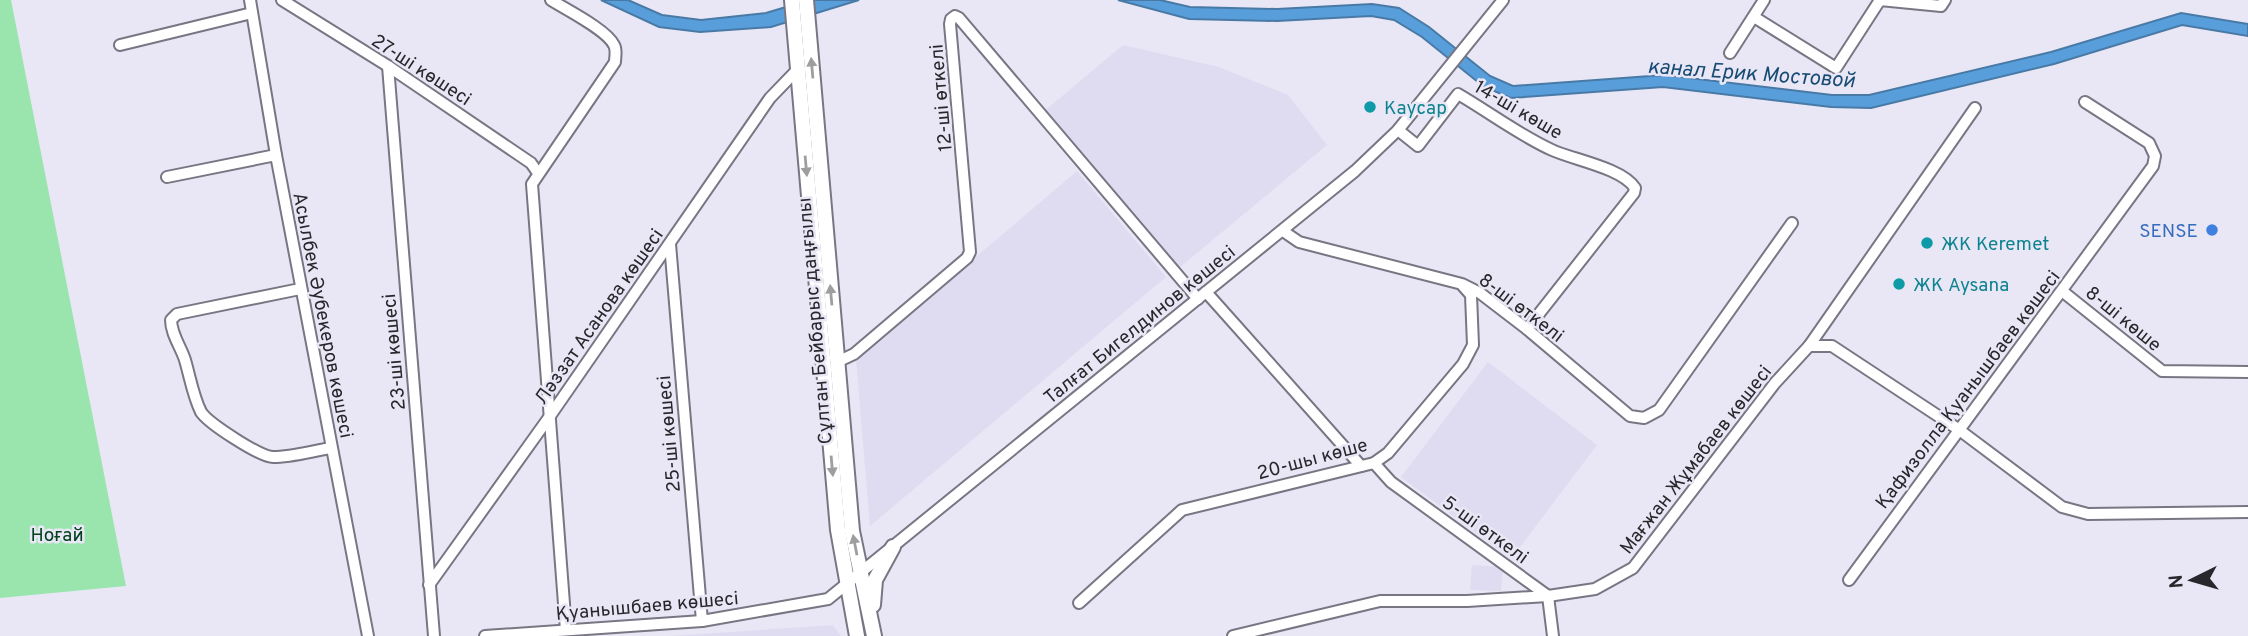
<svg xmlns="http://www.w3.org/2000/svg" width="2248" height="636" viewBox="0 0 2248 636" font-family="Overpass,sans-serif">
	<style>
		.built { fill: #dfdcf1 }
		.green { fill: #99e5ad }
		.water { fill: #579edb; stroke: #497aa6; stroke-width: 2 }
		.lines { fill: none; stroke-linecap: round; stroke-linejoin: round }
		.minor-casing { stroke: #787683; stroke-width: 14 }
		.major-casing { stroke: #787683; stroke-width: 18 }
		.minor { stroke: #fff; stroke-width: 10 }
		.major { stroke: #fff; stroke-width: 14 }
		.oneway { fill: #9e9ea0 }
		.culture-dot { fill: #0f9aa8; stroke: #e9e7f5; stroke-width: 2.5 }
		.shop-dot { fill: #3f7fe0; stroke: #e9e7f5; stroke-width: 2.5 }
		.labels { text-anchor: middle; stroke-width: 5; stroke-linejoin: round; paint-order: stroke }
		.street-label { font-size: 19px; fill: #28272c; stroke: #e9e7f5 }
		.culture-label { font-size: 19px; fill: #0d838f; stroke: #e9e7f5; text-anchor: start }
		.shop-label { font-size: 19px; fill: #366cbe; stroke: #e9e7f5; text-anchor: end }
		.park-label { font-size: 19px; fill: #01421d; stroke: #e9e7f5 }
		.water-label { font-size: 21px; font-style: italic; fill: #174b74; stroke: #e9e7f5 }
	</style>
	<rect width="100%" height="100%" fill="#e9e7f5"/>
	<g class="built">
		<polygon points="1123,45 1219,67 1288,95 1327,145 1179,268 1042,113"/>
		<polygon points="1077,171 1166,277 870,526 856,359"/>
		<polygon points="1488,362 1597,445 1511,559 1401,477"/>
		<polygon points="1472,565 1503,567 1501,591 1470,590"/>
		<polygon points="833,625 841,636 669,636"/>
	</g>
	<polygon class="green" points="0,0 11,0 126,586 0,598"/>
	<g class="water">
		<polygon points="601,0 628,0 662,15 701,20 766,13 809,0 859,0 771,27 700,32 659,27"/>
		<polygon points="1118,0 1160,0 1190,7 1277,9 1372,4 1399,8 1429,27 1490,76 1513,86 1664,75 1832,95 1869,95 2051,52 2181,13 2248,24 2248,36 2182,25 2054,64 1871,108 1831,107 1663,87 1511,98 1484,87 1422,37 1394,20 1371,16 1277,21 1189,19"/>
	</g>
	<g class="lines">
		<defs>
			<g id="minor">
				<polyline points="250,0 276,155 368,636"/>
				<polyline points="282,0 388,66 531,163 538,173"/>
				<path d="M551,0C567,10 607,30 614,45C617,50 615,57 615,62L532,184L566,630"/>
				<polyline points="1754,17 1836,68 1880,0 1941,6 1945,0"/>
				<polyline points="120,45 252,13"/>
				<polyline points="1730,53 1764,0"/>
				<polyline points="388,66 434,636"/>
				<path d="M1398,130L1418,146L1458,94C1489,112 1519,135 1552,150C1574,160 1622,168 1635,188L1634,193L1527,329"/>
				<polyline points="167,177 276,155"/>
				<polyline points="1283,231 1299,242 1462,284 1480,293 1527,329 1630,416 1644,418 1659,410 1792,223"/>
				<polyline points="670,244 702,621"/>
				<path d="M300,289L177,314L171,320C171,334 181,347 185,360C190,377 193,396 201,412C208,423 260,457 273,457C292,457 312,451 331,448"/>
				<polyline points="2062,291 2162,371 2248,372"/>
				<polyline points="1206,292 1361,466"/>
				<polyline points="1809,346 1832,346 1958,429 2062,507 2088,514 2248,512"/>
				<polyline points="837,362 854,354 967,258 970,252 950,24 951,19 955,16 959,18 1198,299"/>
				<polyline points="1374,463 1391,482 1548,596 1553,636"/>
				<polyline points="1849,580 2153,166 2155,156 2149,143 2085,102"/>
				<polyline points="429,585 550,416 770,98 798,69"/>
				<polyline points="1079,603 1182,510 1374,463 1388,453 1463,364 1473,345 1471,295 1463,286"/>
				<polyline points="485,636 702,621 828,599 1355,171 1398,130 1503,0"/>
				<polyline points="1233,636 1380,601 1467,601 1548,596 1595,589 1633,568 1775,383 1809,346 1975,108"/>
			</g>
			<g id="major">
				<polyline points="792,0 838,530 857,636"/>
				<polyline points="806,0 852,531 874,636"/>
				<polyline points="873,605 875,580 893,547"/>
			</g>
		</defs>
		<use href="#minor" class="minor-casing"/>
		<use href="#major" class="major-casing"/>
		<use href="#minor" class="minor"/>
		<use href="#major" class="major"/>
	</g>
	<defs><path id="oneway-solid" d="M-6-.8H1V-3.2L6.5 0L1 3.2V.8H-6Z" transform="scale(1.75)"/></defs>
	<g class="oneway">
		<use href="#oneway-solid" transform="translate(812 68) rotate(-95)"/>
		<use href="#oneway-solid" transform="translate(806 166) rotate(85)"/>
		<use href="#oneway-solid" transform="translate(831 295) rotate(-95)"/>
		<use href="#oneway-solid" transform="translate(832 466) rotate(85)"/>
		<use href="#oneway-solid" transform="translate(855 545) rotate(-101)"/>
	</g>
	<g class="culture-dot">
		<circle cx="1370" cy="107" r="7"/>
		<circle cx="1927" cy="243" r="7"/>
		<circle cx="1899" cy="284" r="7"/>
	</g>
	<circle class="shop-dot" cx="2212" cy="230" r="7"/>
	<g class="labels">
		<g class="street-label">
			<text transform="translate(422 69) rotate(33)" y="7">27-ші көшесі</text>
			<text transform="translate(940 98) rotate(-95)" y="7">12-ші өткелі</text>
			<text transform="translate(1519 109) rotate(30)" y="7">14-ші көше</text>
			<text transform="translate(1522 307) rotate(37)" y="7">8-ші өткелі</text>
			<text transform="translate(324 315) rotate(79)" y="7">Асылбек Әубекеров көшесі</text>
			<text transform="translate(598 316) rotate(-55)" y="7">Ләззат Асанова көшесі</text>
			<text transform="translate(2124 318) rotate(39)" y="7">8-шi көше</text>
			<text transform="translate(814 321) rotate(-95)" y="7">Сұлтан Бейбарыс даңғылы</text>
			<text transform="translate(1139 324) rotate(-39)" y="7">Талғат Бигелдинов көшесі</text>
			<text transform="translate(393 352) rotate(-95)" y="7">23-ші көшесі</text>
			<text transform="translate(1967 389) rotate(-53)" y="7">Қафизолла Қуанышбаев көшесi</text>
			<text transform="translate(668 434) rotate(-95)" y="7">25-ші көшесі</text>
			<text transform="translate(1312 458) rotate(-15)" y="7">20-шы көше</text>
			<text transform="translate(1695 459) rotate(-52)" y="7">Мағжан Жұмабаев көшесі</text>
			<text transform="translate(1486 529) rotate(36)" y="7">5-ші өткелі</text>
			<text transform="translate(647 605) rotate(-5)" y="7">Қуанышбаев көшесі</text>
		</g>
		<g class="culture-label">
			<text x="1384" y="114">Каусар</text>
			<text x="1941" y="250">ЖК Keremet</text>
			<text x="1913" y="291">ЖК Aysana</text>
		</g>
		<g class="shop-label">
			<text x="2198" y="237">SENSE</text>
		</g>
		<g class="park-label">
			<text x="57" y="541">Ноғай</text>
		</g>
		<g class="water-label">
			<text transform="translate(1751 73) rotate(4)" y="7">канал Ерик Мостовой</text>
		</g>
	</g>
	<g transform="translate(2192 580) rotate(265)" stroke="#e9e7f5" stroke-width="5" paint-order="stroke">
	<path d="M0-5L12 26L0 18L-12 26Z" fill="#28272c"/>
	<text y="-10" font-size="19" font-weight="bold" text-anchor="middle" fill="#28272c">N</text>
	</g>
</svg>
